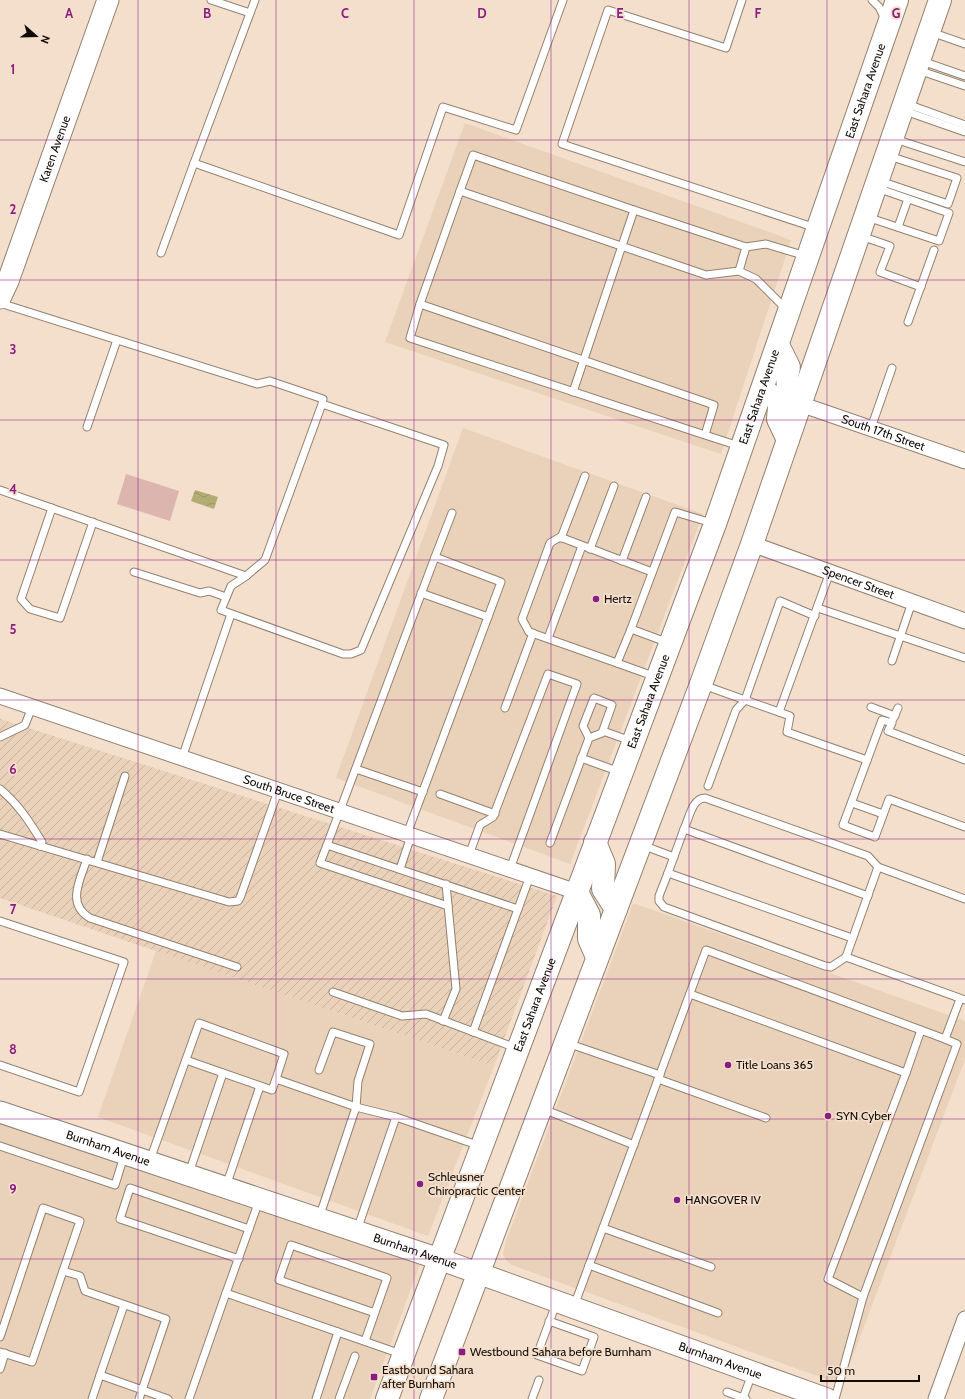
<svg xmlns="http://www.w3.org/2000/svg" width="965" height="1399" viewBox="0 0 965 1399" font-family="Cabin,sans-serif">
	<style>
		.built { fill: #ead1b9 }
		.industrial { fill: url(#industrial-furrows) }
		.park { fill: #ddb5af }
		.water { fill: url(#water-waves) }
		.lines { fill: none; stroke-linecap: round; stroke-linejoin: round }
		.lane-casing { stroke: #938170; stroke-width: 9 }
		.street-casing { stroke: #938170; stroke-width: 17 }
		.secondary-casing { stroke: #938170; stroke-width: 23 }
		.primary-casing { stroke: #938170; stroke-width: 24 }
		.lane { stroke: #fff; stroke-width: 7 }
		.street { stroke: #fff; stroke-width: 15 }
		.secondary { stroke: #fff; stroke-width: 21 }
		.primary { stroke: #fff; stroke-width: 22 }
		.grid { fill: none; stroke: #8a1d81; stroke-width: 1; stroke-opacity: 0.55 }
		.poi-dot { fill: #8a1d81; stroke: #f3dfcc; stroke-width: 1.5 }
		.labels { text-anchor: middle; stroke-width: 3.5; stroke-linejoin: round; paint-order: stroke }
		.street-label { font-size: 12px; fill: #130c06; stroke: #f3dfcc }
		.poi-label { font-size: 12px; fill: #130c06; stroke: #f3dfcc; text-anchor: start }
		.grid-label { font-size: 13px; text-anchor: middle; font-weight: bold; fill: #8a1d81; stroke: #f3dfcc; stroke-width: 3.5; stroke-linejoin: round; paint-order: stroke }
	</style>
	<defs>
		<pattern id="industrial-furrows" width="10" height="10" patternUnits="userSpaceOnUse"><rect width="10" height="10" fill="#ead1b9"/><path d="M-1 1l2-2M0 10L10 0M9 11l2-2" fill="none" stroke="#c8b29e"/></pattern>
		<pattern id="water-waves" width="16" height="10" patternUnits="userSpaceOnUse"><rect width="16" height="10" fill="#b2ad75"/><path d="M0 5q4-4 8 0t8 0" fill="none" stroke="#989464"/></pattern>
	</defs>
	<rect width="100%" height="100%" fill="#f3dfcc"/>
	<g class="built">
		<polygon points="465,123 791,240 721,454 385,342"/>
		<polygon points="463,428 703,514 570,864 336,778"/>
		<polygon points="633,904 636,904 965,1021 965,1059 842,1385 512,1265 506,1260 503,1254 506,1241"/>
		<polygon points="156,951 494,1066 428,1236 98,1117"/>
		<polygon points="0,1122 420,1264 370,1399 0,1399"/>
	</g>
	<polygon class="industrial" points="0,719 557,896 494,1066 0,898"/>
	<polygon class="park" points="126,474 179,491 170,521 117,504"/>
	<polygon class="water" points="195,490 218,497 214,509 191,501"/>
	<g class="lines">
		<defs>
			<g id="lane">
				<polyline points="211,0 250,13"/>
				<polyline points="255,0 194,163 399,235 443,107 516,130 563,0"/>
				<polyline points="742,0 726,48 608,10 562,144 816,228"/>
				<polyline points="872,0 879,7 885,19"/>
				<polyline points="931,32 965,44"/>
				<polyline points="922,61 965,76"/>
				<polyline points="918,70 965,86"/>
				<polyline points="907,104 965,125"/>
				<polyline points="905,111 965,132"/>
				<polyline points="895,139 965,162"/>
				<polyline points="880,181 948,204 957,178 889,156"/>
				<polyline points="634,210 473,155 460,191 706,275 739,271"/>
				<polyline points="867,217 939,241 949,213 877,188"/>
				<polyline points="898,227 908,199"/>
				<polyline points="861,236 890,246 880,272 921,287"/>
				<polyline points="746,247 739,271 756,279 786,309"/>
				<polyline points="161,253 194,163"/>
				<polyline points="0,303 257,384 270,381 323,399 322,404 265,560 246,576 231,586 221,610 343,654 351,654 361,650 438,466 444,445 322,404"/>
				<polyline points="420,304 460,191"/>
				<polyline points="908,322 934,250"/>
				<polyline points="573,392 634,210 746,247 766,244 806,256"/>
				<polyline points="87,427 117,340"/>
				<polyline points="871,428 892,368"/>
				<polyline points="705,435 410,338 420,304 714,405 705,435 739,446"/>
				<polyline points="0,490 246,576"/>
				<polyline points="52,508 21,599 30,609 60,618 93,522"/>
				<polyline points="561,538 585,476"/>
				<polyline points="590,549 614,486"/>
				<polyline points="435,557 452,513"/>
				<polyline points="622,561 646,497"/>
				<polyline points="134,572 200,593 209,591 226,597"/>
				<polyline points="421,593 488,617"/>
				<polyline points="818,608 965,658"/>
				<polyline points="631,629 617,663 656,677"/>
				<polyline points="548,638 582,546"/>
				<polyline points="669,643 631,629 675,512 712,523"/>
				<polyline points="892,661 912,602"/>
				<polyline points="617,663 529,632 522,619 550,543 560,537 652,572"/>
				<polyline points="703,685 790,716 787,732 867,760"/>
				<polyline points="871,707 895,716"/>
				<polyline points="505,708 533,633"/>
				<polyline points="779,712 830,572"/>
				<polyline points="893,719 898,708"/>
				<polyline points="603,731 631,741"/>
				<polyline points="0,737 25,725 32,707"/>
				<polyline points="182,758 231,614"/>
				<polyline points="581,758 620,772"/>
				<polyline points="965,760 888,731 892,723 882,720 843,825 875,837 889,799 965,827"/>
				<polyline points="356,769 423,792"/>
				<polyline points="708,786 736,710 745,700 780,601 815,616"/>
				<path d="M0,789C19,805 29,821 42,842L40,846"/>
				<polyline points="440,794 495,814"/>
				<polyline points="852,803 883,814"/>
				<path d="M684,829C689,819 692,798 705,798L868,856L878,867L965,899"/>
				<polyline points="0,834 229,902 238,901 240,898 278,791"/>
				<polyline points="550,843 589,738 602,733 612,705 594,698 583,726 589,738"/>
				<polyline points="327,845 435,557 501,582 407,834"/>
				<polyline points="642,845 674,857"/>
				<polyline points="469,855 480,825 493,817 548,674 577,684 510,869"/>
				<path d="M87,859C80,880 66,904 90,918L237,967"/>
				<polyline points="97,862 125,776"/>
				<polyline points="400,869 411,836"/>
				<polyline points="668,873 659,896 659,901 664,907 825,966 831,967 846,957 878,867"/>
				<polyline points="448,906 320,863 327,845 518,909 530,876"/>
				<polyline points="0,921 124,962 79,1092 0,1065"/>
				<polyline points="852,938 668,873 684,829 868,896"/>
				<polyline points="846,957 965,1000"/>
				<polyline points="333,992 402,1016 426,1014 516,1048"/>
				<polyline points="690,994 906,1073 921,1030"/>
				<polyline points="443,1021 456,989 446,884"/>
				<polyline points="473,1032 518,909"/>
				<polyline points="567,1043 660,1075"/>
				<polyline points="186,1060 272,1090 276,1079"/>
				<polyline points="658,1079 766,1118"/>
				<polyline points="543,1109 634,1145"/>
				<polyline points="0,1146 115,1185 124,1156"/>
				<polyline points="150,1160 199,1023 284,1054 276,1079 356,1107 396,1117 480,1146"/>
				<polyline points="189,1173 223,1073"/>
				<polyline points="226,1186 260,1086"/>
				<polyline points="259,1201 226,1293 401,1354"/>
				<polyline points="319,1218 356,1107 358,1081 370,1044 333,1032 319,1070"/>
				<polyline points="603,1228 711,1267"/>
				<polyline points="357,1230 396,1117"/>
				<polyline points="239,1259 120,1219 130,1188 249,1229"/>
				<polyline points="589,1265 718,1313"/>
				<polyline points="63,1271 80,1276 85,1291 166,1319 139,1399"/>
				<polyline points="863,1297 828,1279 906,1073"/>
				<polyline points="574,1306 706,950 945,1039 960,999"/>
				<polyline points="549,1321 594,1337 582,1371 537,1355 556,1304"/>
				<polyline points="0,1337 43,1208 80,1221 32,1362 0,1352"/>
				<polyline points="365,1341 387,1278 291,1245 279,1280 375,1313"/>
				<polyline points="0,1369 5,1353"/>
				<polyline points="100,1375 124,1305"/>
				<polyline points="727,1392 746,1399"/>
				<polyline points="743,1398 752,1374"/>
				<polyline points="92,1399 100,1375 168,1399"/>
				<polyline points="189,1399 226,1293"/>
				<polyline points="316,1399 338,1332"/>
				<polyline points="339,1399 355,1356"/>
				<polyline points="532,1399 539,1380"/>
				<polyline points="835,1399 863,1297 957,1044 945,1039"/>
			</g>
			<g id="street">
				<path id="s1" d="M800,404L965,461"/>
				<path id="s2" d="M752,544L965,621"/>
				<path id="s3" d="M0,696L577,892"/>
				<polyline points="936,1399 965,1319"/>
			</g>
			<g id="secondary">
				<path id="s4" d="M0,298L8,281L108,0"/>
				<path id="s5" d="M0,1112L439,1259L827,1399"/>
			</g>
			<g id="primary">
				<polyline points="778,345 789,367 787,377 788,386 792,393 800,404"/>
				<polyline points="762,391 775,397 778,401 779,407 778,419 788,440"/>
				<polyline points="595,842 604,864 603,889 616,909"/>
				<polyline points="577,892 589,915 589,939 597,957"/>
				<path id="s6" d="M387,1399L715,524L897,0"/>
				<polyline points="431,1399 701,684 752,544 940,0"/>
			</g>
		</defs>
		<use href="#lane" class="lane-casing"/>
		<use href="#street" class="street-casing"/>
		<use href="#secondary" class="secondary-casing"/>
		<use href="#primary" class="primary-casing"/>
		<use href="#lane" class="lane"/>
		<use href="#street" class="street"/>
		<use href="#secondary" class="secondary"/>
		<use href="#primary" class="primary"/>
	</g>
	<path class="grid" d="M138,0V1399M276,0V1399M414,0V1399M551,0V1399M689,0V1399M827,0V1399M0,140H965M0,280H965M0,420H965M0,560H965M0,700H965M0,839H965M0,979H965M0,1119H965M0,1259H965"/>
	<g class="poi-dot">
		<circle cx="596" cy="599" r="4"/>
		<circle cx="728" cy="1065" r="4"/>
		<circle cx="828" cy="1116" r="4"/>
		<circle cx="420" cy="1184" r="4"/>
		<circle cx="677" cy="1200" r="4"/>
		<rect x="458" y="1348" width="8" height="8" rx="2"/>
		<rect x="370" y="1373" width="8" height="8" rx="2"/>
	</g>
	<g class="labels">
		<g class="street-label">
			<text dy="4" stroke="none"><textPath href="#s6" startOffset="1393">East Sahara Avenue</textPath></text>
			<text dy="4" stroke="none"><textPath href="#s4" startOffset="159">Karen Avenue</textPath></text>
			<text dy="4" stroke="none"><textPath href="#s6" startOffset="1069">East Sahara Avenue</textPath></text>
			<text dy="4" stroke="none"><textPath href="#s1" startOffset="88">South 17th Street</textPath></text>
			<text dy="4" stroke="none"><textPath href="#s2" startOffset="113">Spencer Street</textPath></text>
			<text dy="4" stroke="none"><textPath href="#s6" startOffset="745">East Sahara Avenue</textPath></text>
			<text dy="4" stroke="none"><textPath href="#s3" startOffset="305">South Bruce Street</textPath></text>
			<text dy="4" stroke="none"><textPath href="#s6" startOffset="421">East Sahara Avenue</textPath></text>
			<text dy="4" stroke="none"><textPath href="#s5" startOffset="114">Burnham Avenue</textPath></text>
			<text dy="4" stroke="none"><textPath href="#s5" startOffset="438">Burnham Avenue</textPath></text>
			<text dy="4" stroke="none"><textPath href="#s5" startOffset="762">Burnham Avenue</textPath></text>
		</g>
		<g class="poi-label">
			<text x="604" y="603">Hertz</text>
			<text x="736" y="1069">Title Loans 365</text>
			<text x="836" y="1120">SYN Cyber</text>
			<text x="428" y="1181">Schleusner<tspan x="428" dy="14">Chiropractic Center</tspan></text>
			<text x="685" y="1204">HANGOVER IV</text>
			<text x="470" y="1356">Westbound Sahara before Burnham</text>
			<text x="382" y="1374">Eastbound Sahara<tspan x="382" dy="14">after Burnham</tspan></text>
		</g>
	</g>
	<g class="grid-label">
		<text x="69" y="18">A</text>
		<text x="207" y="18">B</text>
		<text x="345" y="18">C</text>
		<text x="482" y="18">D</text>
		<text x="620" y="18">E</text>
		<text x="758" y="18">F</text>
		<text x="896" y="18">G</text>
		<text x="13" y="74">1</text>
		<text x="13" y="214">2</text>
		<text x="13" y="354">3</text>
		<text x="13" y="494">4</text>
		<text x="13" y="634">5</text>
		<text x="13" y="774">6</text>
		<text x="13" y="914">7</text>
		<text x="13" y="1054">8</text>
		<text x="13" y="1194">9</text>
	</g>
	<g transform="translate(36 36) rotate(110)" stroke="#f3dfcc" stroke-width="3" paint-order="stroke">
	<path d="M0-3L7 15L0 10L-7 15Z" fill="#130c06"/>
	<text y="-6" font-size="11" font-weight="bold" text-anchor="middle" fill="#130c06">N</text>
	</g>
	<path d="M821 1375v6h98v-6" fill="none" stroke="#130c06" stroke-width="2"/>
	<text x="827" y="1375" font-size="12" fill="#130c06" stroke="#f3dfcc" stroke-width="3" paint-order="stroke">50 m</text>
</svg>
